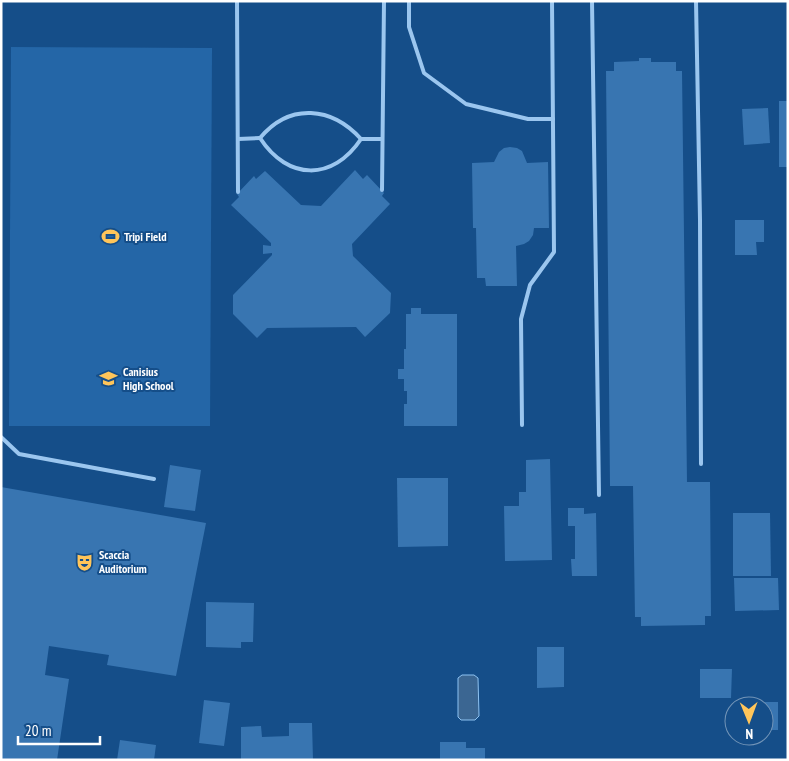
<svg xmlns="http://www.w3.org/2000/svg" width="789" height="761" viewBox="0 0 789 761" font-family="'PT Sans Narrow',sans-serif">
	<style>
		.green { fill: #2466a7 }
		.water { fill: #3b6692; stroke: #8dc2f2 }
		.building { fill: #3875b1 }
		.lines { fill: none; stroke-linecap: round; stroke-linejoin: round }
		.lane { stroke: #9bc6ef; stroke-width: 4 }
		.labels { text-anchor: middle; stroke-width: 4; stroke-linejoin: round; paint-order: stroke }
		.poi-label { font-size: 12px; font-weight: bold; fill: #fff; stroke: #154e89; text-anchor: start }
	</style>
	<rect width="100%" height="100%" fill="#154e89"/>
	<polygon class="green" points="11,47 212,48 210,426 9,426"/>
	<polygon class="water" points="462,675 474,675 478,678 479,716 475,720 461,720 458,717 458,678"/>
	<g class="building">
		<polygon points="639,58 651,58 651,62 676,62 676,71 682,71 687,482 710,482 711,616 705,616 705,625 641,626 641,617 635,617 633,486 610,486 606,71 614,71 614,62 639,61"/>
		<rect x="779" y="101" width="9" height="66"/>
		<polygon points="768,108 770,143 744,145 742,109"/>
		<polygon points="510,147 517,148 522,151 527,163 548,162 549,228 534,228 533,235 529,241 524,244 516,246 517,286 486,286 485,278 477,278 476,228 473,228 472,163 494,162 499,152 504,148"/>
		<polygon points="355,170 363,179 367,175 384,193 382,196 390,204 352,244 353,256 391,293 390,313 365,337 356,327 267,328 257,338 233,314 233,295 272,255 272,253 263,254 263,245 271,246 271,243 231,205 239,197 237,194 254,176 256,179 265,171 301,205 321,206"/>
		<polygon points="735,220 764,220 764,242 756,242 757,255 735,255"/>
		<polygon points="411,308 421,308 421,314 457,314 457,426 404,426 404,404 407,404 407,391 404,391 404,379 398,379 398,369 404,369 404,349 406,349 406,314 411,314"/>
		<polygon points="550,459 552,560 505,561 504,506 519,506 519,492 526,492 526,460"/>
		<polygon points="170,465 201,470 195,511 164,507"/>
		<polygon points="397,478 448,478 448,546 398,547"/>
		<polygon points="1,487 206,523 176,676 107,665 109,655 49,646 45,675 69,679 57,760 1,760"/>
		<polygon points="568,508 584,508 584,514 596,513 597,576 572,576 571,559 575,559 575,526 568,526"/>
		<polygon points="733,513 770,513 771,576 733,576"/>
		<polygon points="734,578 778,578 779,610 735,611"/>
		<polygon points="206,602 254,603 253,642 241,642 241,648 206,647"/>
		<polygon points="537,647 564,647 564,687 537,688"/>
		<polygon points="700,669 732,669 731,698 700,698"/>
		<polygon points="204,700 230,703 224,746 199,743"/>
		<polygon points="748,702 778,702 778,730 764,730 764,706 748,706"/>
		<polygon points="289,723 312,723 313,760 241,760 241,727 261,726 262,737 289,736"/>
		<polygon points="120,740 156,745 154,760 117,760"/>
		<polygon points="440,742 466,742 466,748 485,748 485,760 440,760"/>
	</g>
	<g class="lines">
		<g class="lane">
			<polyline points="237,1 238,192"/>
			<polyline points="409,1 409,27 424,73 466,104 528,119 553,119"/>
			<polyline points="592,1 599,495"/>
			<polyline points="696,1 700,220 701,464"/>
			<path d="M260,138C290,102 332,107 361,139H382"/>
			<path d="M260,138C288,181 333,181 361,139"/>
			<polyline points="238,139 260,138"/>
			<polyline points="382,190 384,1"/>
			<polyline points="522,425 521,319 530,285 554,252 552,1"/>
			<polyline points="1,437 19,454 154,479"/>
		</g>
	</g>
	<defs>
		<symbol id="stadium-bare" viewBox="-9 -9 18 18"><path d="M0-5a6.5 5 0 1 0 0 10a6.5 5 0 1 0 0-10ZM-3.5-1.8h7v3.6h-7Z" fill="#ffc55a" stroke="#154e89" stroke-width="2.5" paint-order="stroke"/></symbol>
		<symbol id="school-bare" viewBox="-9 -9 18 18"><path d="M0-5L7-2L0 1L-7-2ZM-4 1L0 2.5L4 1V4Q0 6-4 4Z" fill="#ffc55a" stroke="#154e89" stroke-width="2.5" paint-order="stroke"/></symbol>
		<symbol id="theatre-bare" viewBox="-9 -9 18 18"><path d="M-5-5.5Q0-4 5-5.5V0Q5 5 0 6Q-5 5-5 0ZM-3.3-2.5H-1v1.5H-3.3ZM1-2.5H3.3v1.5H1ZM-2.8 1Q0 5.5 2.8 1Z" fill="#ffc55a" stroke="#154e89" stroke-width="2.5" paint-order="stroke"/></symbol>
	</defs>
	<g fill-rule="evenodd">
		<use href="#stadium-bare" x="98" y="224" width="25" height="25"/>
		<use href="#school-bare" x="96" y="366" width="25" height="25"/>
		<use href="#theatre-bare" x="72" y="550" width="25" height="25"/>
	</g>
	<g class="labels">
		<g class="poi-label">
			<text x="124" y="241">Tripi Field</text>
			<text x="123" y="376">Canisius<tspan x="123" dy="14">High School</tspan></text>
			<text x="99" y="559">Scaccia<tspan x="99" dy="14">Auditorium</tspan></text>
		</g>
	</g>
	<rect width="789" height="761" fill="none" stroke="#ffffff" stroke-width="5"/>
	<g transform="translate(749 721) rotate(179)"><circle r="24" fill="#154e89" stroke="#7395b8"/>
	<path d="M0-4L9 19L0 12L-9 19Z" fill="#ffc55a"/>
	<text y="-8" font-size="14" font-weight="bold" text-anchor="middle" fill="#ffffff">N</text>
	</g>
	<path d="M18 736v8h82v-8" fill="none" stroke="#ffffff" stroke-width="2.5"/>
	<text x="25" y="736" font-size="15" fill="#ffffff" stroke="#154e89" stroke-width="4" paint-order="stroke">20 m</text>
</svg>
